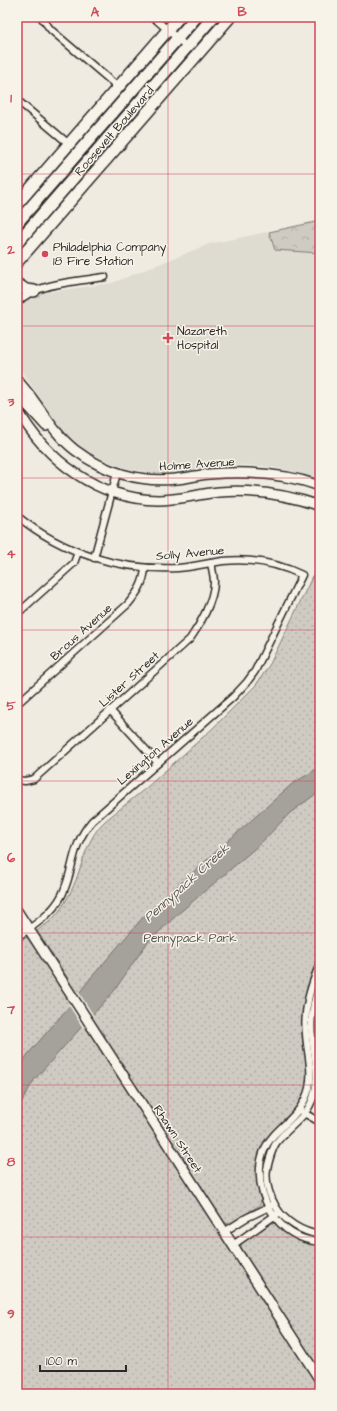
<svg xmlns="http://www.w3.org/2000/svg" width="337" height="1411" viewBox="0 0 337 1411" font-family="'Architects Daughter',sans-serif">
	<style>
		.built { fill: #dedbd1 }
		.forest { fill: url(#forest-crowns); stroke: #7d7b76 }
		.park { fill: url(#park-dots); stroke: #7d7b76 }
		.water { fill: #a4a29a; stroke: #74726e }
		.pier { fill: #efebe0 }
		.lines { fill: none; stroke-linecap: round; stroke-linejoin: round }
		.minor-casing { stroke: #2b2b2b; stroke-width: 9 }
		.secondary-casing { stroke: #2b2b2b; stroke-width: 12 }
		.trunk-casing { stroke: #2b2b2b; stroke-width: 14 }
		.minor { stroke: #f7f3e8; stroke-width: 6 }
		.secondary { stroke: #f7f3e8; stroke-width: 9 }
		.trunk { stroke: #f7f3e8; stroke-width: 11 }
		.grid { fill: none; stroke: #d1495b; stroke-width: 1; stroke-opacity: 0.55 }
		.poi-dot { fill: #d1495b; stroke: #f7f3e8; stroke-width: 1.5 }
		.labels { text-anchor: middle; stroke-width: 3; stroke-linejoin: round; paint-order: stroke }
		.street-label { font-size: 12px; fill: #2b2b2b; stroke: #f7f3e8 }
		.poi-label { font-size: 12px; fill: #2b2b2b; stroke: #f7f3e8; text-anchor: start }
		.park-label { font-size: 12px; fill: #545351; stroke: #f7f3e8 }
		.water-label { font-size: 13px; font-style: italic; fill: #555552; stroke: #f7f3e8 }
		.neatline { fill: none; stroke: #d1495b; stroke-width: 1.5 }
		.grid-label { font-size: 13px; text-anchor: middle; font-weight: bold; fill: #d1495b }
	</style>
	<defs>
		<pattern id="forest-crowns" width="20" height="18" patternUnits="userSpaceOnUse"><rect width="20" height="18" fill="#cfcbc2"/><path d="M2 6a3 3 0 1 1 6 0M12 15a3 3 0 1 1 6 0" fill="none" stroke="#b2aea7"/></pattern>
		<pattern id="park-dots" width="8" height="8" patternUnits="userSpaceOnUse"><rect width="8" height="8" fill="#cfcbc2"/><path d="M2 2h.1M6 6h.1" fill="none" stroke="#b2aea7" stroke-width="1.8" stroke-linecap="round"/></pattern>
	</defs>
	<rect width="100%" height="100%" fill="#efebe0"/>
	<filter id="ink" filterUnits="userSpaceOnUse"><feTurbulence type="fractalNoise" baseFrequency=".025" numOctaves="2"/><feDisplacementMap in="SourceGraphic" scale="8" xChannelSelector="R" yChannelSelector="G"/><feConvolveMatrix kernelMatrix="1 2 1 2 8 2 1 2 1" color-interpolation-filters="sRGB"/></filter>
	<g filter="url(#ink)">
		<polygon class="built" points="320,221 320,480 295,472 272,467 240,465 214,467 185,472 156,474 129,469 114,464 99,458 82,447 67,434 53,417 17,364 17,312 25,302 32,297 41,293 112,283 209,244"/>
		<polygon class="forest" points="320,221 320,253 275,250 269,232"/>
		<g class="park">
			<path d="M320,561V957C307,984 299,1013 303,1043C305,1059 311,1075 305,1091C296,1119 267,1126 259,1157C257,1165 256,1174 257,1182C257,1189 263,1199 260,1205L230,1224L225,1223L114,1052L106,1057L320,1389V1394H17V943L27,937L28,938L62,987L69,980L37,931C40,928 45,925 49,922C58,914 64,905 69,895C83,870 83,842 105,821L146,788L212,729L256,685L270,664Z"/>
			<polygon points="272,1223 274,1223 285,1231 320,1245 320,1371 241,1248 242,1241"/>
		</g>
		<polygon class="water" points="320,767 320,791 290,813 259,845 178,914 147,943 114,991 34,1080 17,1110 17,1070 28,1054 67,1009 89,980 145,915 292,784"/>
		<polygon class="pier" points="78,991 94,1016 83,1028 68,1004"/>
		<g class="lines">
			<defs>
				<g id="minor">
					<polyline points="41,17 51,30 118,87"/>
					<polyline points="153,17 187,47"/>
					<polyline points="17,100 69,144"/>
					<path d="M17,303C35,283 79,281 105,277"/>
					<path d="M17,516C63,553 119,571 178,568C193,567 208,563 223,561C251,558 277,563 302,575L255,671L247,682L233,697L92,821C70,847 75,868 62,895C53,913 34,926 17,937"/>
					<polyline points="94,558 117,473"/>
					<polyline points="17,614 74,563 78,552"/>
					<path d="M17,704L128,604C138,592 144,583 145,568"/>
					<polyline points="110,710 158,763"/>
					<path d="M17,780L25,781L34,779L190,639C200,625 214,600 214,582C214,576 212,569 211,563"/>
					<path d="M320,963C311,986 303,1009 306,1034C307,1051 313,1070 309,1088C304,1110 288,1120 274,1135C254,1157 257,1188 271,1211C282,1230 299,1240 320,1242"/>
					<path d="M320,983C314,999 310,1019 312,1036C314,1054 319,1073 315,1091C309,1118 291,1123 276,1143C271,1151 269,1160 267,1169C265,1182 269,1195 276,1207C285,1222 302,1232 320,1235"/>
					<polyline points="302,1112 320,1122"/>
					<polyline points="224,1232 246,1218 271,1206"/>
					<polyline points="233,1245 277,1214"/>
				</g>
				<g id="secondary">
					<path d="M17,380C23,387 29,394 34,401C47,419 58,437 75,450C104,472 140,483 176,479C187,478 198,475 209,474C247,471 284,473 320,486"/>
					<polyline points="17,394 46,426"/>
					<path d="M17,409C46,460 97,499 158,500C179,500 199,494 219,492C253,489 287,495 320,506"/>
					<polyline points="17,911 320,1380"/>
				</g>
				<g id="trunk">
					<polyline points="17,204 179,17"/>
					<polyline points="17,223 196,17"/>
					<polyline points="17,243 213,17"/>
					<polyline points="17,262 230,17"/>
					<polyline points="17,284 26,290 34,291"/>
				</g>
			</defs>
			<use href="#minor" class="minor-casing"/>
			<use href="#secondary" class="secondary-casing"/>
			<use href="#trunk" class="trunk-casing"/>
			<use href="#minor" class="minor"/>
			<use href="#secondary" class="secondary"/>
			<use href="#trunk" class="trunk"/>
		</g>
	</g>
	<path class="grid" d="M168,17V1394M17,174H320M17,326H320M17,478H320M17,630H320M17,781H320M17,933H320M17,1085H320M17,1237H320"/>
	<g class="poi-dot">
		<circle cx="45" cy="254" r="4"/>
		<path d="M166 332h4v4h4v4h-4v4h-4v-4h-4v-4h4z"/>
	</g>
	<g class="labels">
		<g class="street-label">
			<text transform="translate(114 131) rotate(-49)" y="4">Roosevelt Boulevard</text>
			<text transform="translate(197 464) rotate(-4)" y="4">Holme Avenue</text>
			<text transform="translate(190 553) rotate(-5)" y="4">Solly Avenue</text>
			<text transform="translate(81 632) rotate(-42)" y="4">Brous Avenue</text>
			<text transform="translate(129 679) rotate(-42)" y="4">Lister Street</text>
			<text transform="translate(155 751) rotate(-41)" y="4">Lexington Avenue</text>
			<text transform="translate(178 1139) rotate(57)" y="4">Rhawn Street</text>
		</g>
		<g class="poi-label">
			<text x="53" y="251">Philadelphia Company<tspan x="53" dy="14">18 Fire Station</tspan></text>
			<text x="177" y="335">Nazareth<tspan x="177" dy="14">Hospital</tspan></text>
		</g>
		<g class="park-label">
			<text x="190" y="942">Pennypack Park</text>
		</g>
		<g class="water-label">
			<text transform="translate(186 882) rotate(-42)" y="5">Pennypack Creek</text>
		</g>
	</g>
	<rect width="337" height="1411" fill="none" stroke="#f7f3e8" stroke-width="44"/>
	<path d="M40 1365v6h86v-6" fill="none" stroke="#2b2b2b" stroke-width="2"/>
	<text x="46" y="1365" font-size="12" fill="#2b2b2b" stroke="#f7f3e8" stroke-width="3" paint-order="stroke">100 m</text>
	<rect x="22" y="22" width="293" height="1367" class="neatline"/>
	<g class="grid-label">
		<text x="95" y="16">A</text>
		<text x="242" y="16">B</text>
		<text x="11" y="102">1</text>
		<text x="11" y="254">2</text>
		<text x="11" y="406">3</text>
		<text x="11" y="558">4</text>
		<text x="11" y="710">5</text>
		<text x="11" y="862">6</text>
		<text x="11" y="1014">7</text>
		<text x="11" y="1166">8</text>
		<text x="11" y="1318">9</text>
	</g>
</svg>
